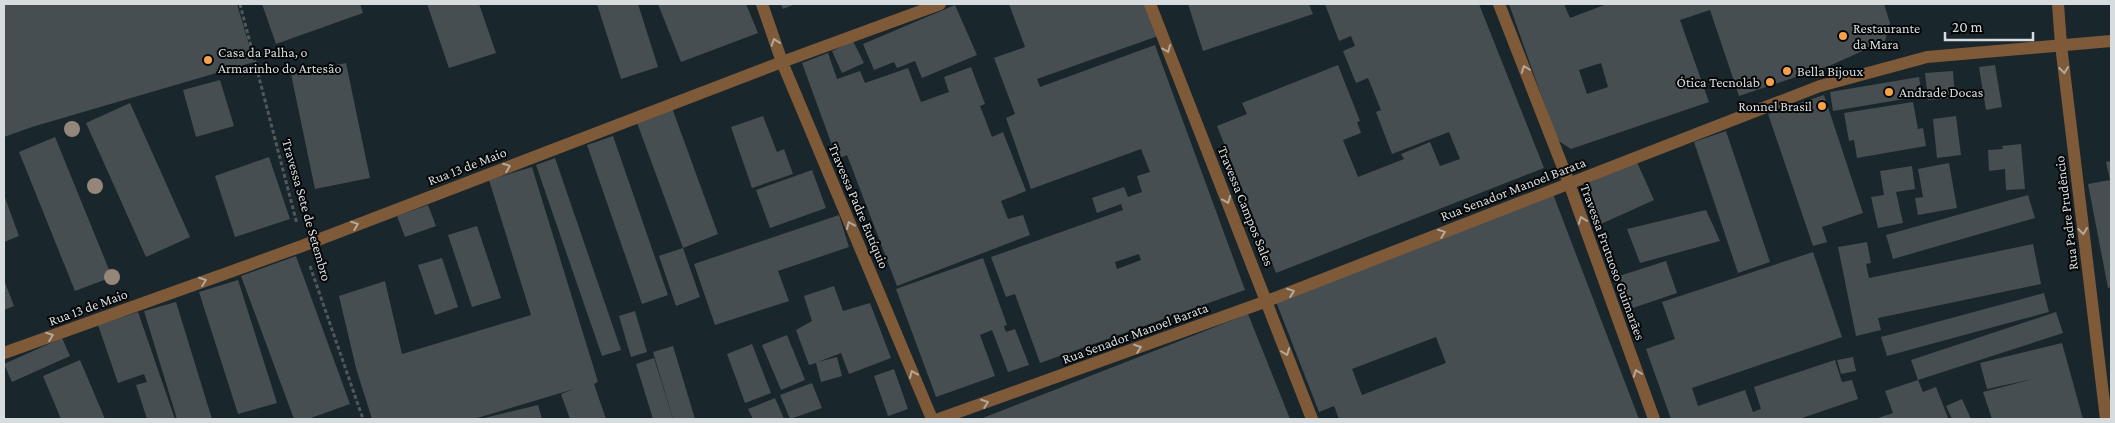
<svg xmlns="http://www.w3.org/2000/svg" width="2115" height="423" viewBox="0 0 2115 423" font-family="'Crimson Pro',serif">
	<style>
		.built { fill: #19262c }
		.building { fill: #474e51; fill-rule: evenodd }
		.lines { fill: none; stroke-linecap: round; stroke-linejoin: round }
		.path { stroke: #52585a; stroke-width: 3; stroke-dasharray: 4 2.5; stroke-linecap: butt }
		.minor { stroke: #7e5a38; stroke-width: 12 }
		.tertiary { stroke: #7e5a38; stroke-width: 12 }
		.tree { fill: #948779 }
		.oneway { stroke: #b3a89c }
		.poi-dot { fill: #f7a149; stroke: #050708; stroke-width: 2 }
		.labels { text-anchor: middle; stroke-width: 4; stroke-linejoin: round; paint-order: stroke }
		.poi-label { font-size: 14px; fill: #d7dcde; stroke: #050708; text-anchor: start }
		.street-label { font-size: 14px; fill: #d7dcde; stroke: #050708 }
	</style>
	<rect width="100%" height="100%" fill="#161d1f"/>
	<rect class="built" x="4" y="4" width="2107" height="415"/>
	<g class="building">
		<polygon points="4,4 237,4 254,62 32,127 4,137"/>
		<polygon points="262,4 360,4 363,13 276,44"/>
		<polygon points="427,4 479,4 496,53 449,68"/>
		<polygon points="597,4 638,4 658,67 621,79"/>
		<polygon points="658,4 746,4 758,33 681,62"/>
		<polygon points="781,4 795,4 783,9"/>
		<path d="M1009,4H1146L1158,36L1037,79L1040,87L1155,45L1245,290L1040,363L1015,294L1006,297L991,257L1123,210L1121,204L1097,213L1092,198L1124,187L1128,197L1142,192L1137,176L1150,172L1141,149L1031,189L1006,118L1015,114L994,58L1025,47ZM1139,254L1141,260L1117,269L1115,262Z"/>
		<polygon points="1188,4 1309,4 1313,14 1203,51"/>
		<polygon points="1325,4 1479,4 1544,168 1276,273 1217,126 1247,114 1242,103 1338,65 1360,121 1357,122 1361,133 1343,140 1358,177 1404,159 1401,154 1430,142 1440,166 1460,159 1449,132 1392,154 1376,112 1381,110 1368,78 1356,83 1343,51 1355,46 1351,36 1339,41"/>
		<path d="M1509,4H1564L1570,18L1607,4H1884L1890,23L1885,41L1829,66L1739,96L1710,10L1680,20L1709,102L1571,149L1557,140ZM1601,63L1608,87L1587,94L1579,70Z"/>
		<polygon points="955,5 977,55 922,78 915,61 897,68 894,62 874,70 863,44"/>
		<polygon points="853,41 864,63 842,73 832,51"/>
		<polygon points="828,53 837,79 860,71 865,83 908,68 921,102 949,92 944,77 971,67 985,104 980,106 992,137 1003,132 1026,191 1001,201 1008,219 1023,215 1030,235 897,286 847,155 837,159 802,63"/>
		<polygon points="346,63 370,178 315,189 291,74"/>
		<polygon points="1995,65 2002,107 1986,110 1979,67"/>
		<polygon points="1953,71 1955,98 1928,100 1925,73"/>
		<polygon points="1919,77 1922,96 1833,111 1830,92"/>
		<polygon points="220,80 234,126 196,137 183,90"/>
		<polygon points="1824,95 1863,213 1822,227 1827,242 1813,246 1768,114"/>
		<polygon points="1913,102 1918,129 1923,128 1926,146 1857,158 1854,140 1849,141 1844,113"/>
		<polygon points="130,103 190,237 146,257 86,123"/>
		<polygon points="672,108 718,234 683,248 636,120"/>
		<polygon points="763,116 777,152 784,149 793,174 752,188 731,127"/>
		<polygon points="1956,116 1961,155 1937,158 1933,119"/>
		<polygon points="1726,131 1770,262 1738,273 1694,142"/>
		<polygon points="613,136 668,295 642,304 587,145"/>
		<polygon points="55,137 112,277 75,291 19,152"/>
		<polygon points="2021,144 2025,189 2006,190 2005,169 1989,171 1988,150 2003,149 2002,146"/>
		<polygon points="269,157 290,219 235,237 215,176"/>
		<polygon points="555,158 621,350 602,356 536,165"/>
		<polygon points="1636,160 1654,200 1601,224 1584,183"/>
		<polygon points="2111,161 2111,287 2108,288 2088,184 2110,180 2106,162"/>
		<polygon points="1949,163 1957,208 1918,215 1915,198 1923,197 1918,169"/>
		<polygon points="1912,166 1915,189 1896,192 1903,223 1878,228 1871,197 1884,195 1880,171"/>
		<polygon points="532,167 598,382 594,384 606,419 570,419 561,394 574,389 474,419 372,419 356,368 339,296 385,281 402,354 531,315 489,180"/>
		<polygon points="812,170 826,208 770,228 756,190"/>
		<path d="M1553,194L1639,419H1339L1334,406L1319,412L1275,299ZM1436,337L1446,363L1362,395L1352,369Z"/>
		<polygon points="4,195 19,236 4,242"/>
		<polygon points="2028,195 2035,218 1893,259 1886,235"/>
		<polygon points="428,205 436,226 405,237 397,216"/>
		<polygon points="1706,210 1720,241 1640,263 1627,229"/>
		<polygon points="839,215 849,247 778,271 789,301 715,325 694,264"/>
		<polygon points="477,226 501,298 472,307 448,235"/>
		<polygon points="1867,242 1871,263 1866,264 1869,278 2033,244 2041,284 1878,318 1881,330 1856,336 1838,247"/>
		<polygon points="683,248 700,297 676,306 659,256"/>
		<polygon points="1813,252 1842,337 1692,388 1698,406 1745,390 1753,412 1761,409 1754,387 1835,360 1842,382 1852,380 1858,399 1799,419 1671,419 1646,349 1675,339 1662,302"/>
		<polygon points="296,256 350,404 308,419 294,419 241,276"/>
		<polygon points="442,258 458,307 435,315 418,265"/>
		<polygon points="983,258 1007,325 1004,326 1006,332 1015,329 1029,365 1008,372 992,330 980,335 995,376 936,397 896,289"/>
		<polygon points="1666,261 1677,293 1630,309 1619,276"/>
		<polygon points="4,280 14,306 4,310"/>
		<polygon points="238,280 277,403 238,414 199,292"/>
		<polygon points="834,286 843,311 870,303 891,358 849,374 841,353 818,362 837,357 842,376 821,382 816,363 809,365 796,330 812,321 804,296"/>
		<polygon points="2044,293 2049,312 1887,356 1881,337"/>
		<polygon points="176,302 212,419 177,419 144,311"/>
		<polygon points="635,311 647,352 631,357 619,316"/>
		<polygon points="138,312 175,419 147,419 136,385 147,382 144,374 118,383 98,325"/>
		<polygon points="2056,312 2063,333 1918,380 1911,360"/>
		<polygon points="1248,314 1290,419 980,419 1154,351"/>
		<polygon points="787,335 805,380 781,390 762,345"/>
		<polygon points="62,338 70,356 12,382 4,364"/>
		<polygon points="2062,343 2083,419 1992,419 1983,392 2033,379 1987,389 1980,363"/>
		<polygon points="752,344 771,393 745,403 727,354"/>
		<polygon points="673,346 695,419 673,419 653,352"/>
		<polygon points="1853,357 1856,371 1841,374 1837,360"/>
		<polygon points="654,358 673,419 653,419 636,364"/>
		<polygon points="80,360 105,419 61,419 43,376"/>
		<polygon points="894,369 908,409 888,416 874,376"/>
		<polygon points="1918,380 1923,392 1936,387 1948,418 1944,419 1875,419 1893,413 1885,391"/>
		<polygon points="812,383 822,408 790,419 780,395"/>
		<polygon points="775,398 784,419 753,419 748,409"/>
		<polygon points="1962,399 1971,419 1952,419 1946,406"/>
		<polygon points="538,405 542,419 480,419"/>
	</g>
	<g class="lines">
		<g class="path">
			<polyline points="240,4 297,224"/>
			<polyline points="310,266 363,419"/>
		</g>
		<g class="minor">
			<polyline points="762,4 782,62 932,419"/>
			<polyline points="1150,4 1312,419"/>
			<polyline points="1499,4 1569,183 1654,419"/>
			<polyline points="2058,4 2061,45 2106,419"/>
		</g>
		<g class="tertiary">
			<polyline points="4,353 302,246 782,62 940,4"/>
			<polyline points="939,419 1267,301 1820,86 1927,57 2111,41"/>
		</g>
	</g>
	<g class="tree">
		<circle cx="72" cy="129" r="8"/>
		<circle cx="95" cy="186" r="8"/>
		<circle cx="112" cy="277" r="8"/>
	</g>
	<defs><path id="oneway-chevron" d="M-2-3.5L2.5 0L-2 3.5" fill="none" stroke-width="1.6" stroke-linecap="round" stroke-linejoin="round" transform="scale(1.25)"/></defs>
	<g class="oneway">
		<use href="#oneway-chevron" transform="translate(775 42) rotate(-109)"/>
		<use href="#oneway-chevron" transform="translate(1167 49) rotate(68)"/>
		<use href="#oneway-chevron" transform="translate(1525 69) rotate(-111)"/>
		<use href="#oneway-chevron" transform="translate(2064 70) rotate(83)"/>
		<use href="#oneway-chevron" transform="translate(507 167) rotate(-21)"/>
		<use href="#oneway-chevron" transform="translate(1227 200) rotate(68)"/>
		<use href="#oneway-chevron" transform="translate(1582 220) rotate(-110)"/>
		<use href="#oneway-chevron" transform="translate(355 225) rotate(-21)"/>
		<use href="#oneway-chevron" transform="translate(850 225) rotate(-113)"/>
		<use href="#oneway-chevron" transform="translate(2083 231) rotate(83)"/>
		<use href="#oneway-chevron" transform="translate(1442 233) rotate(-21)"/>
		<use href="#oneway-chevron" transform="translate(203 281) rotate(-20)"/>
		<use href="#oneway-chevron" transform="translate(1291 292) rotate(-21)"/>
		<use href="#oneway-chevron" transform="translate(50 336) rotate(-20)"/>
		<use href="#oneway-chevron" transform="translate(1138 348) rotate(-20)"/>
		<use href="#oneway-chevron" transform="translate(1286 352) rotate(69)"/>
		<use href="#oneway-chevron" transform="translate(1637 373) rotate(-110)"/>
		<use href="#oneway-chevron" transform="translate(913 374) rotate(-113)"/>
		<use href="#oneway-chevron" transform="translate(985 403) rotate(-20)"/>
	</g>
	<g class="poi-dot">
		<circle cx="1843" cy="36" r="5"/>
		<circle cx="208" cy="60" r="5"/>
		<circle cx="1787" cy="71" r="5"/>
		<circle cx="1770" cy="82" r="5"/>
		<circle cx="1889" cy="92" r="5"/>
		<circle cx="1822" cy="106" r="5"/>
	</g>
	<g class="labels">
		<g class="poi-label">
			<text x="1853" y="33">Restaurante<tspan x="1853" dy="16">da Mara</tspan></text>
			<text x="218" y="57">Casa da Palha, o<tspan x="218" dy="16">Armarinho do Artesão</tspan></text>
			<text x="1797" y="76">Bella Bijoux</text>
			<text x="1760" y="87" text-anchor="end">Ótica Tecnolab</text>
			<text x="1899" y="97">Andrade Docas</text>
			<text x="1812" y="111" text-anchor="end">Ronnel Brasil</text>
		</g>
		<g class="street-label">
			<text transform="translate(467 166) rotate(-21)" y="5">Rua 13 de Maio</text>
			<text transform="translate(1513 189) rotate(-21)" y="5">Rua Senador Manoel Barata</text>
			<text transform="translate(859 206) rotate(67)" y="5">Travessa Padre Eutíquio</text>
			<text transform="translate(1246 206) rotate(68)" y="5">Travessa Campos Sales</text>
			<text transform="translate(307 210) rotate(74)" y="5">Travessa Sete de Setembro</text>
			<text transform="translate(2066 213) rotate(-97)" y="5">Rua Padre Prudêncio</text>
			<text transform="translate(1613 262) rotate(70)" y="5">Travessa Frutuoso Guimarães</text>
			<text transform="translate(88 307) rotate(-20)" y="5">Rua 13 de Maio</text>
			<text transform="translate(1135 333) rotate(-20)" y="5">Rua Senador Manoel Barata</text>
		</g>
	</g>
	<rect width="2115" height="423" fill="none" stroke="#d7dcde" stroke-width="10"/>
	<path d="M1945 32v8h88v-8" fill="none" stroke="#d7dcde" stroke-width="2.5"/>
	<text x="1952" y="32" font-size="15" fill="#d7dcde" stroke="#050708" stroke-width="4" paint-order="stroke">20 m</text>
</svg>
